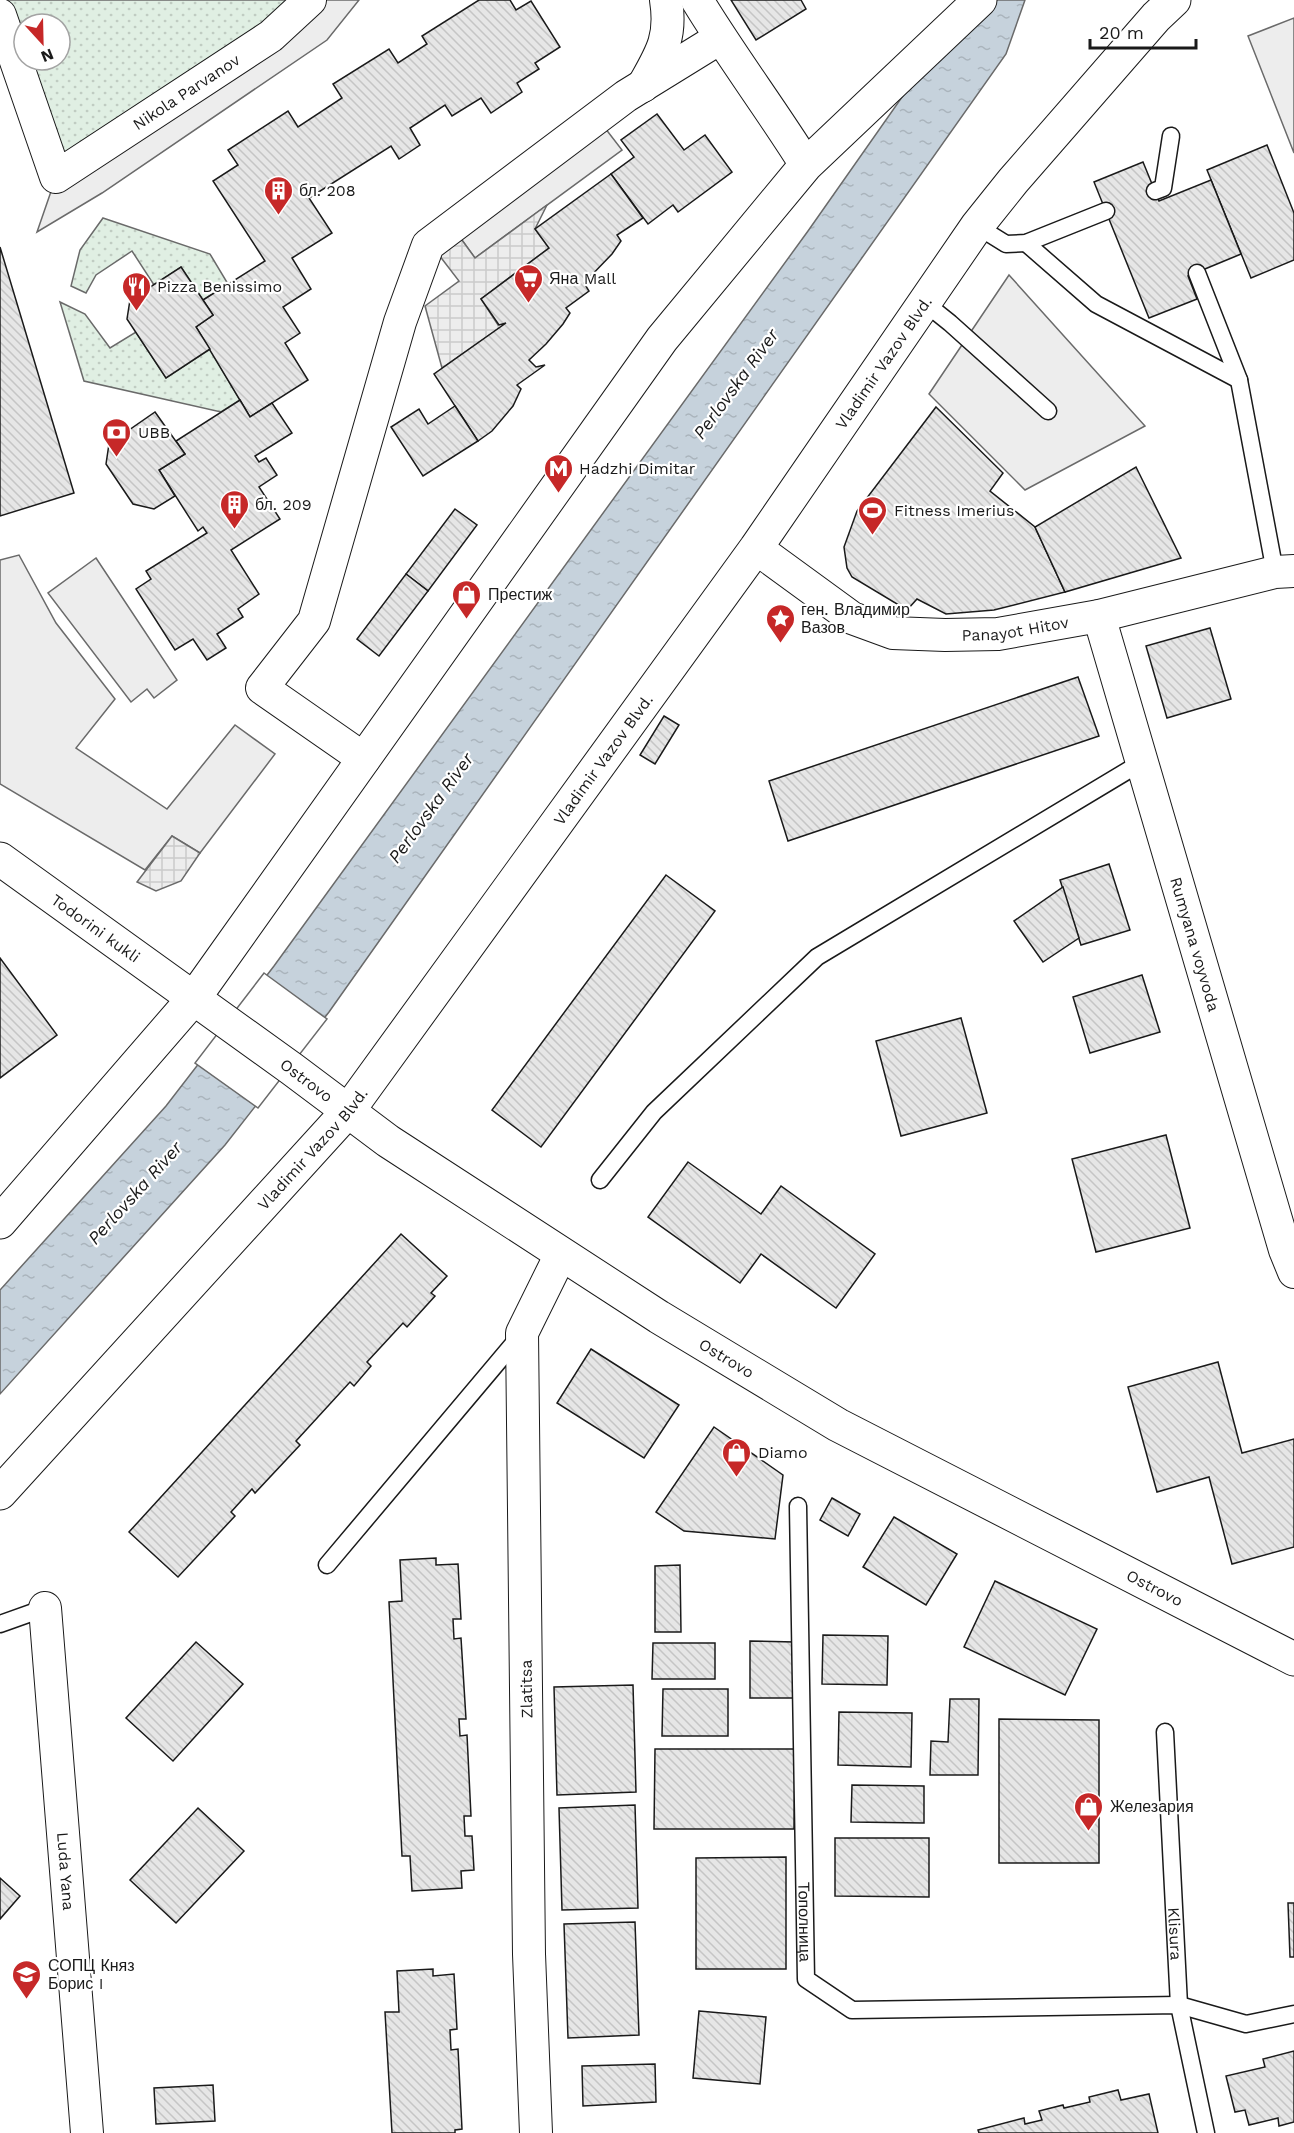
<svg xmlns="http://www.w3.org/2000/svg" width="1294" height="2133" viewBox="0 0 1294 2133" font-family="'Work Sans',sans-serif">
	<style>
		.grass { fill: url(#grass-dots); stroke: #6a6a6a; stroke-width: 1.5; fill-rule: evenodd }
		.parking { fill: #ededed; stroke: #6a6a6a; stroke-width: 1.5 }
		.plaza { fill: url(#plaza-grid); stroke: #6a6a6a; stroke-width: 1.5 }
		.water { fill: url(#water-ripples); stroke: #6a6a6a; stroke-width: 1.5 }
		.pier { fill: #fff; stroke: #6a6a6a; stroke-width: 1.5 }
		.building { fill: url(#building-back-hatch); stroke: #1a1a1a; stroke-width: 1.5 }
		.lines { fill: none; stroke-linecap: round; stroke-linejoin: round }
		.service-casing { stroke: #1a1a1a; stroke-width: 19 }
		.minor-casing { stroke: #1a1a1a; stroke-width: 34 }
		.tertiary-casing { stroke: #1a1a1a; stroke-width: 35 }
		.primary-casing { stroke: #1a1a1a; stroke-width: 35 }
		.service { stroke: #fff; stroke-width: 16 }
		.minor { stroke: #fff; stroke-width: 32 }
		.tertiary { stroke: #fff; stroke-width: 33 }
		.primary { stroke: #fff; stroke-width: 33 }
		.labels { text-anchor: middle; stroke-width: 4.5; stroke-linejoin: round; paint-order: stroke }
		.street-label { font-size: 16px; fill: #1a1a1a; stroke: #fff }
		.poi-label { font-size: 16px; fill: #1a1a1a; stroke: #fff; text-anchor: start }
		.water-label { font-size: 18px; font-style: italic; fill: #1a1a1a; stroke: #fff }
	</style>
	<defs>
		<pattern id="grass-dots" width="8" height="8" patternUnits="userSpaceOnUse" patternTransform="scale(1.5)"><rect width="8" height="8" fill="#e0efe3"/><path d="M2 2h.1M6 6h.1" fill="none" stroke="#c0ccc2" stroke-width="1.8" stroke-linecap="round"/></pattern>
		<pattern id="plaza-grid" width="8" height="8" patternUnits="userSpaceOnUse" patternTransform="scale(1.5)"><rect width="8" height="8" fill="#ededed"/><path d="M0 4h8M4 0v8" fill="none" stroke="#cbcbcb"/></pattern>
		<pattern id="water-ripples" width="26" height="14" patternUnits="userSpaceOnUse" patternTransform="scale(1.5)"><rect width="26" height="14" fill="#c6d2dc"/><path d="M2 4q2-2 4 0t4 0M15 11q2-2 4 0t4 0" fill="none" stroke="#aab4bc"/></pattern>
		<pattern id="building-back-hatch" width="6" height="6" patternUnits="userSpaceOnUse" patternTransform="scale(1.5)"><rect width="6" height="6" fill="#e6e6e6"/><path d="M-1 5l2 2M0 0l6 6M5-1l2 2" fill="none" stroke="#c5c5c5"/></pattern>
	</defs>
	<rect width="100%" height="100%" fill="#fff"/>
	<g class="grass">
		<path d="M0,0H310L56,177ZM24,24H60V60H24Z"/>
		<polygon points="103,218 210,254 228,284 203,300 181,267 154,285 132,251 96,275 86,293 71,286 80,250"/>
		<polygon points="60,302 85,314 110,348 136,332 166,378 210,349 240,400 221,412 84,381"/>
	</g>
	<g class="parking">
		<polygon points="310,0 359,0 327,40 102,193 37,232 56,177"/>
		<polygon points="1294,18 1294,153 1248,36"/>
		<polygon points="605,128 622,150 475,258 459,236"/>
		<polygon points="1009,275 1145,426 1025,490 929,394"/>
		<polygon points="19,555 56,623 115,699 76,748 167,809 235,725 275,754 200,853 172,836 145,870 0,784 0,560"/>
		<polygon points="96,558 177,680 154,698 147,689 131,702 48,593"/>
	</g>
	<g class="plaza">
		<polygon points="547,205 535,229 549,248 481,299 498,325 506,323 442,368 425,306 459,281 439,255 459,236 475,258"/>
		<polygon points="172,836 200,853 181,881 156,891 137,882"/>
	</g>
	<polygon class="water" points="964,0 1025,0 1006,54 329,1012 225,1145 0,1394 0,1290 166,1106 274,966 808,231 959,16"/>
	<polygon class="pier" points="264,973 327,1019 258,1108 195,1063"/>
	<g class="building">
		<polygon points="479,0 510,0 516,10 531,1 560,47 535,63 539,69 517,83 522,92 491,113 481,98 452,116 445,105 410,128 420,145 399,159 391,146 309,198 332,233 292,258 311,289 283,307 300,333 285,343 308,380 250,417 196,327 213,315 203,300 265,261 213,181 238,165 228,150 288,111 298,127 342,98 333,84 389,49 398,63 427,44 422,36"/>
		<polygon points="731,0 801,0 806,9 756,40"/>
		<polygon points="657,114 684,150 705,135 732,172 678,212 673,205 648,224 611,174 634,157 621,140"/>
		<polygon points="1267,145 1294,213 1294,260 1251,278 1207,170"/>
		<polygon points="1143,162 1159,201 1211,180 1241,254 1188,276 1197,299 1149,318 1094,182"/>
		<polygon points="611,174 643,218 617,235 621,241 612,254 584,283 589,291 566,308 570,313 563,324 546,344 529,360 536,367 545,365 517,385 521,389 513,406 492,431 478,441 434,374 506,323 499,325 481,299 549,248 535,229"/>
		<polygon points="0,247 74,493 0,516"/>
		<polygon points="181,267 213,315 196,327 210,349 166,378 127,319 130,300"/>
		<polygon points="240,400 250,417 272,403 292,433 255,456 259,462 266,458 277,475 259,487 280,519 231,550 259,594 238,609 243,617 217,634 226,648 207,660 193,639 175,650 136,589 151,579 146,571 207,533 203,527 198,531 159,470 185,454 176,441"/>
		<polygon points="455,406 478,441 423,476 391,427 419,409 428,424"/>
		<polygon points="936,407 1003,473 990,491 1035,527 1065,592 994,610 946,614 917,599 907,610 852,577 847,568 844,547 857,511"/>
		<polygon points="155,412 185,454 159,470 175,496 154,509 133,504 106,464 109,444"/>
		<polygon points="1136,467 1181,558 1065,592 1035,527"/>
		<polygon points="455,509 477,525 428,591 406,574"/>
		<polygon points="406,574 428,591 379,656 357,639"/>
		<polygon points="1210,628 1231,699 1167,718 1146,646"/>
		<polygon points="1078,677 1099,736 788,841 769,781"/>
		<polygon points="664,716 679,725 655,764 640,755"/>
		<polygon points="1109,864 1130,930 1081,945 1060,880"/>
		<polygon points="666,875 715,911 541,1147 492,1110"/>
		<polygon points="1063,887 1079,938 1043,962 1014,921"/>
		<polygon points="0,958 57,1035 0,1078"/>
		<polygon points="1142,975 1160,1032 1090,1053 1073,997"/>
		<polygon points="961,1018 987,1113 901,1136 876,1041"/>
		<polygon points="1166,1135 1190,1228 1096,1252 1072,1159"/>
		<polygon points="688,1162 761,1214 781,1186 875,1254 836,1308 761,1254 740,1283 648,1217"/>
		<polygon points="401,1234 447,1276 431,1293 435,1296 407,1327 403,1323 367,1362 371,1366 354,1386 350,1382 296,1441 300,1445 255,1493 252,1489 231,1512 235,1516 178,1577 129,1532"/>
		<polygon points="591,1349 679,1405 644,1458 557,1403"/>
		<polygon points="1218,1362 1242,1453 1294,1439 1294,1547 1232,1564 1209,1477 1157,1492 1128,1387"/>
		<polygon points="714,1427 783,1475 775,1539 684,1531 656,1512"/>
		<polygon points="832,1498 860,1514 848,1536 820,1520"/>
		<polygon points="894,1517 957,1554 926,1605 863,1567"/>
		<polygon points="436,1558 436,1565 458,1564 461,1619 453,1619 454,1639 461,1638 466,1719 459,1719 460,1736 467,1735 471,1816 464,1816 465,1836 472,1836 474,1870 461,1871 462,1888 412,1891 410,1856 402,1856 389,1602 402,1601 400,1560"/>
		<polygon points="680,1565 681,1632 655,1632 655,1566"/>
		<polygon points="995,1581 1097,1629 1065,1695 964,1647"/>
		<polygon points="823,1635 888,1636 887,1685 822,1684"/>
		<polygon points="750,1641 795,1642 795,1698 750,1698"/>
		<polygon points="196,1642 243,1684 173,1761 126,1718"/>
		<polygon points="653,1643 715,1643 715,1679 652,1679"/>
		<polygon points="633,1685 636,1792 557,1795 554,1687"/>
		<polygon points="663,1689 728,1689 728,1736 662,1736"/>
		<polygon points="950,1699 979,1699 978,1775 930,1775 931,1741 948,1742"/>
		<polygon points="839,1712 912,1713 911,1767 838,1765"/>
		<polygon points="999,1719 1099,1720 1099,1863 999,1863"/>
		<polygon points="655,1749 795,1749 794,1829 654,1829"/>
		<polygon points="852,1785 924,1786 924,1823 851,1822"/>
		<polygon points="635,1805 638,1908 562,1910 559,1808"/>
		<polygon points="198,1808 244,1851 176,1923 130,1880"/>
		<polygon points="835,1838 929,1838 929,1897 835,1896"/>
		<polygon points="786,1857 786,1969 696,1969 696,1858"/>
		<polygon points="0,1878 20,1896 0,1919"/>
		<polygon points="1288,1903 1294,1903 1294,1957 1290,1957"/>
		<polygon points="635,1922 639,2035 568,2038 564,1924"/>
		<polygon points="433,1969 433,1976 454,1974 457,2029 450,2030 451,2050 458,2049 462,2129 455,2130 455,2133 392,2133 385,2012 399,2012 397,1971"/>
		<polygon points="699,2011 766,2017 760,2084 693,2078"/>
		<polygon points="1294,2051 1294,2122 1279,2126 1278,2118 1249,2125 1245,2110 1235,2112 1226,2076 1265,2067 1263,2059"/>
		<polygon points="655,2064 656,2102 583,2106 582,2066"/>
		<polygon points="213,2085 215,2121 156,2124 154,2088"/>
		<polygon points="1118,2090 1121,2100 1149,2094 1158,2133 979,2133 978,2130 1024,2118 1025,2124 1042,2120 1039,2111 1063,2105 1064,2108 1090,2102 1089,2097"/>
	</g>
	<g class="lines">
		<defs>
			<g id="service">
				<polyline points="1155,191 1163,188 1171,136"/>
				<polyline points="977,226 1006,244 1026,243 1106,211"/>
				<polyline points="1026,243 1096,304 1239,380"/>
				<polyline points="1197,273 1239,380 1275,572"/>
				<polyline points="925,303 950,323 1048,411"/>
				<polyline points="600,1180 654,1112 817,957 1142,762"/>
				<path id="s1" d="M798,1506L806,1979L852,2010L1179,2005L1246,2024L1294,2014"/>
				<polyline points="327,1565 519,1337"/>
				<polyline points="0,1624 45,1608"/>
				<path id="s2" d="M1165,1732L1179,2005L1206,2133"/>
			</g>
			<g id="minor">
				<path d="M697,0C731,56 771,109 806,165"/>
				<path id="s3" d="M0,15L56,177L271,36L310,0"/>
				<path d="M643,86C661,54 672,38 666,0"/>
				<path id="s4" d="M756,548L852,618L893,633L945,635L998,634L1099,616L1275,572L1294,571"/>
				<path id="s5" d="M1099,616L1285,1250L1294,1272"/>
				<polyline points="364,759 262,688 314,621 400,322 428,245 626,96 720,38"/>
				<path id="s6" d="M45,1608L87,2133"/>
				<polyline points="536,2133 529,1954 522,1333 561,1254"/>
			</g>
			<g id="tertiary">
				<path id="s7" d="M0,859L292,1069L388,1141L659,1317L838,1425L1294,1659"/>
			</g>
			<g id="primary">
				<polyline points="0,1222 194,998 662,339 806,165 980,0"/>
				<path id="s8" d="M0,1493L348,1111L756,548L977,226L1013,181L1156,17L1174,0"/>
			</g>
		</defs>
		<use href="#service" class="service-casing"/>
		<use href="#minor" class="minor-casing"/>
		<use href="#tertiary" class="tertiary-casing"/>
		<use href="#primary" class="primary-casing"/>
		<use href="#service" class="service"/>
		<use href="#minor" class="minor"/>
		<use href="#tertiary" class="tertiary"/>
		<use href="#primary" class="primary"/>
	</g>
	<defs>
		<symbol id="building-pin" viewBox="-11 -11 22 30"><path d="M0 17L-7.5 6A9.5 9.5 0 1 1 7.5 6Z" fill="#c62828" stroke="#fff"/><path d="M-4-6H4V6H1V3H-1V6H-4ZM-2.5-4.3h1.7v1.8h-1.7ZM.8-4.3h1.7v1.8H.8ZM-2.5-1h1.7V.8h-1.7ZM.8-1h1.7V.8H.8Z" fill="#fff"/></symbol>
		<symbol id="supermarket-pin" viewBox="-11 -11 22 30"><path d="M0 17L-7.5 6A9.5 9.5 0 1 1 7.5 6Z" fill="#c62828" stroke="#fff"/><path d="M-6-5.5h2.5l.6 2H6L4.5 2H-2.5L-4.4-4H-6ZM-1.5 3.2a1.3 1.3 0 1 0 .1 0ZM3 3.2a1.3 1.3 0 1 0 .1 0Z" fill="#fff"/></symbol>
		<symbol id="restaurant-pin" viewBox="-11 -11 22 30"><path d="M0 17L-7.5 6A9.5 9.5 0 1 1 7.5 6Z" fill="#c62828" stroke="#fff"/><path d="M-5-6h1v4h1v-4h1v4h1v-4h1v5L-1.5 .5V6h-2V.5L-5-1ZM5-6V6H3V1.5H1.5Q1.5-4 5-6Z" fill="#fff"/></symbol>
		<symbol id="bank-pin" viewBox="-11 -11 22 30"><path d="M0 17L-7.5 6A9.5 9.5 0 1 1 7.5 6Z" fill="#c62828" stroke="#fff"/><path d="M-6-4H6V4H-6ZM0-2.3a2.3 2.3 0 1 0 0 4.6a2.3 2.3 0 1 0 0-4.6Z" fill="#fff"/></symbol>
		<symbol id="metro-pin" viewBox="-11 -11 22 30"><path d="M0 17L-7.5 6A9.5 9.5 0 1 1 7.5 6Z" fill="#c62828" stroke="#fff"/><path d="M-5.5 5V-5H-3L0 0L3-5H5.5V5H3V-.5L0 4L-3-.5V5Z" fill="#fff"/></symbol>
		<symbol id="stadium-pin" viewBox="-11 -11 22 30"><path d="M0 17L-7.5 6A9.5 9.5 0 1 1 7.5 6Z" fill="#c62828" stroke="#fff"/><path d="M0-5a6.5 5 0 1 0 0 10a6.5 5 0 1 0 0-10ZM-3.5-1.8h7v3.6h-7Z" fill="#fff"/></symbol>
		<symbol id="shop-pin" viewBox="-11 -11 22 30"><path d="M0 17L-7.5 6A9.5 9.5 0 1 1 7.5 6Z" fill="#c62828" stroke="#fff"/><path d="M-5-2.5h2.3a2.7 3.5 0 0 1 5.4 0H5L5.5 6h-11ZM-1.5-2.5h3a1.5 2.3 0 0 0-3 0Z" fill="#fff"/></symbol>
		<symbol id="sight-pin" viewBox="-11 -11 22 30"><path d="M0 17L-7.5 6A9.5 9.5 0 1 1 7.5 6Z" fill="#c62828" stroke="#fff"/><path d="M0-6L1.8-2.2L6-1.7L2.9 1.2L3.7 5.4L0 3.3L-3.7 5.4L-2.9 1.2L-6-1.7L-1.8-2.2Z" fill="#fff"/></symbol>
		<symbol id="school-pin" viewBox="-11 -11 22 30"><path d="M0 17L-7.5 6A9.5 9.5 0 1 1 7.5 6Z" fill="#c62828" stroke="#fff"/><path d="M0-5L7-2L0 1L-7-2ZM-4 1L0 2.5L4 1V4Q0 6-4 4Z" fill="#fff"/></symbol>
	</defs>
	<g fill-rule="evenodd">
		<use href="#building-pin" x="262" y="174" width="33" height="45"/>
		<use href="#supermarket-pin" x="512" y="262" width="33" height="45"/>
		<use href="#restaurant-pin" x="120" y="270" width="33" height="45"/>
		<use href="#bank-pin" x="100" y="416" width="33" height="45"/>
		<use href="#metro-pin" x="542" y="452" width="33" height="45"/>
		<use href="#building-pin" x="218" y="488" width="33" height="45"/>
		<use href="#stadium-pin" x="856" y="494" width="33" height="45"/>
		<use href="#shop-pin" x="450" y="578" width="33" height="45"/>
		<use href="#sight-pin" x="764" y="602" width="33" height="45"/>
		<use href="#shop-pin" x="720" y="1436" width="33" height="45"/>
		<use href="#shop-pin" x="1072" y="1790" width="33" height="45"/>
		<use href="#school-pin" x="10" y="1958" width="33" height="45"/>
	</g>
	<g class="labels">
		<g class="street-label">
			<text dy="6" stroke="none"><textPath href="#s3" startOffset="327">Nikola Parvanov</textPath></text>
			<text dy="6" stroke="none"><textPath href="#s8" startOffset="1437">Vladimir Vazov Blvd.</textPath></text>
			<text dy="6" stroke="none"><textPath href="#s4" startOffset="285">Panayot Hitov</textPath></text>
			<text dy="6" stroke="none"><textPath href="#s8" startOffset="951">Vladimir Vazov Blvd.</textPath></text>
			<text dy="6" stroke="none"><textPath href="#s7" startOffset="118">Todorini kukli</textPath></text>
			<text dy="6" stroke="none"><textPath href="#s5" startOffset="342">Rumyana voyvoda</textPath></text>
			<text dy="6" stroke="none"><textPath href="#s7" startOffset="378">Ostrovo</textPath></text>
			<text dy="6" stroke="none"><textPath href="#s8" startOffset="465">Vladimir Vazov Blvd.</textPath></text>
			<text dy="6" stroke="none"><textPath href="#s7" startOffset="882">Ostrovo</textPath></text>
			<text dy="6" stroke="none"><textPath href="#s7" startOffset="1368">Ostrovo</textPath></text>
			<text transform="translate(526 1689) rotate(-91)" y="6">Zlatitsa</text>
			<text dy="6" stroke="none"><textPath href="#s6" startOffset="264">Luda Yana</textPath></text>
			<text dy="6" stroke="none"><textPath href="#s1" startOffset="416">Тополница</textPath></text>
			<text dy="6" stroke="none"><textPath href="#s2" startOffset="202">Klisura</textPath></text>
		</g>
		<g class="poi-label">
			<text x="299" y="196">бл. 208</text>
			<text x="549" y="284">Яна Mall</text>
			<text x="157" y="292">Pizza Benissimo</text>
			<text x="138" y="438">UBB</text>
			<text x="579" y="474">Hadzhi Dimitar</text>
			<text x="255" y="510">бл. 209</text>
			<text x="894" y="516">Fitness Imerius</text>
			<text x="488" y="600">Престиж</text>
			<text x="801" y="615">ген. Владимир<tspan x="801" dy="18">Вазов</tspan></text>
			<text x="758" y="1458">Diamo</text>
			<text x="1110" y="1812">Железария</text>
			<text x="48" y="1971">СОПЦ Княз<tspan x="48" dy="18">Борис I</tspan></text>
		</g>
		<g class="water-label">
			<text transform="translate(736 384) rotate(-54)" y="6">Perlovska River</text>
			<text transform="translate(431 808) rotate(-54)" y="6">Perlovska River</text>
			<text transform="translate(135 1193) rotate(-48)" y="6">Perlovska River</text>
		</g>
	</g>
	<g transform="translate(42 42) rotate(158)"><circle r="28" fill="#ffffff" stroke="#a3a3a3" stroke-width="1.5"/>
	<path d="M0-4.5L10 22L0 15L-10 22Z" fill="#c62828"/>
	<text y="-9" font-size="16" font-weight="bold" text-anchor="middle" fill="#1a1a1a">N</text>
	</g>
	<path d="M1090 39v9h106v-9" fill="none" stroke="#1a1a1a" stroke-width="3"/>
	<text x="1099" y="39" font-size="18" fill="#1a1a1a" stroke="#ffffff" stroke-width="4.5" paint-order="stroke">20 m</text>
</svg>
